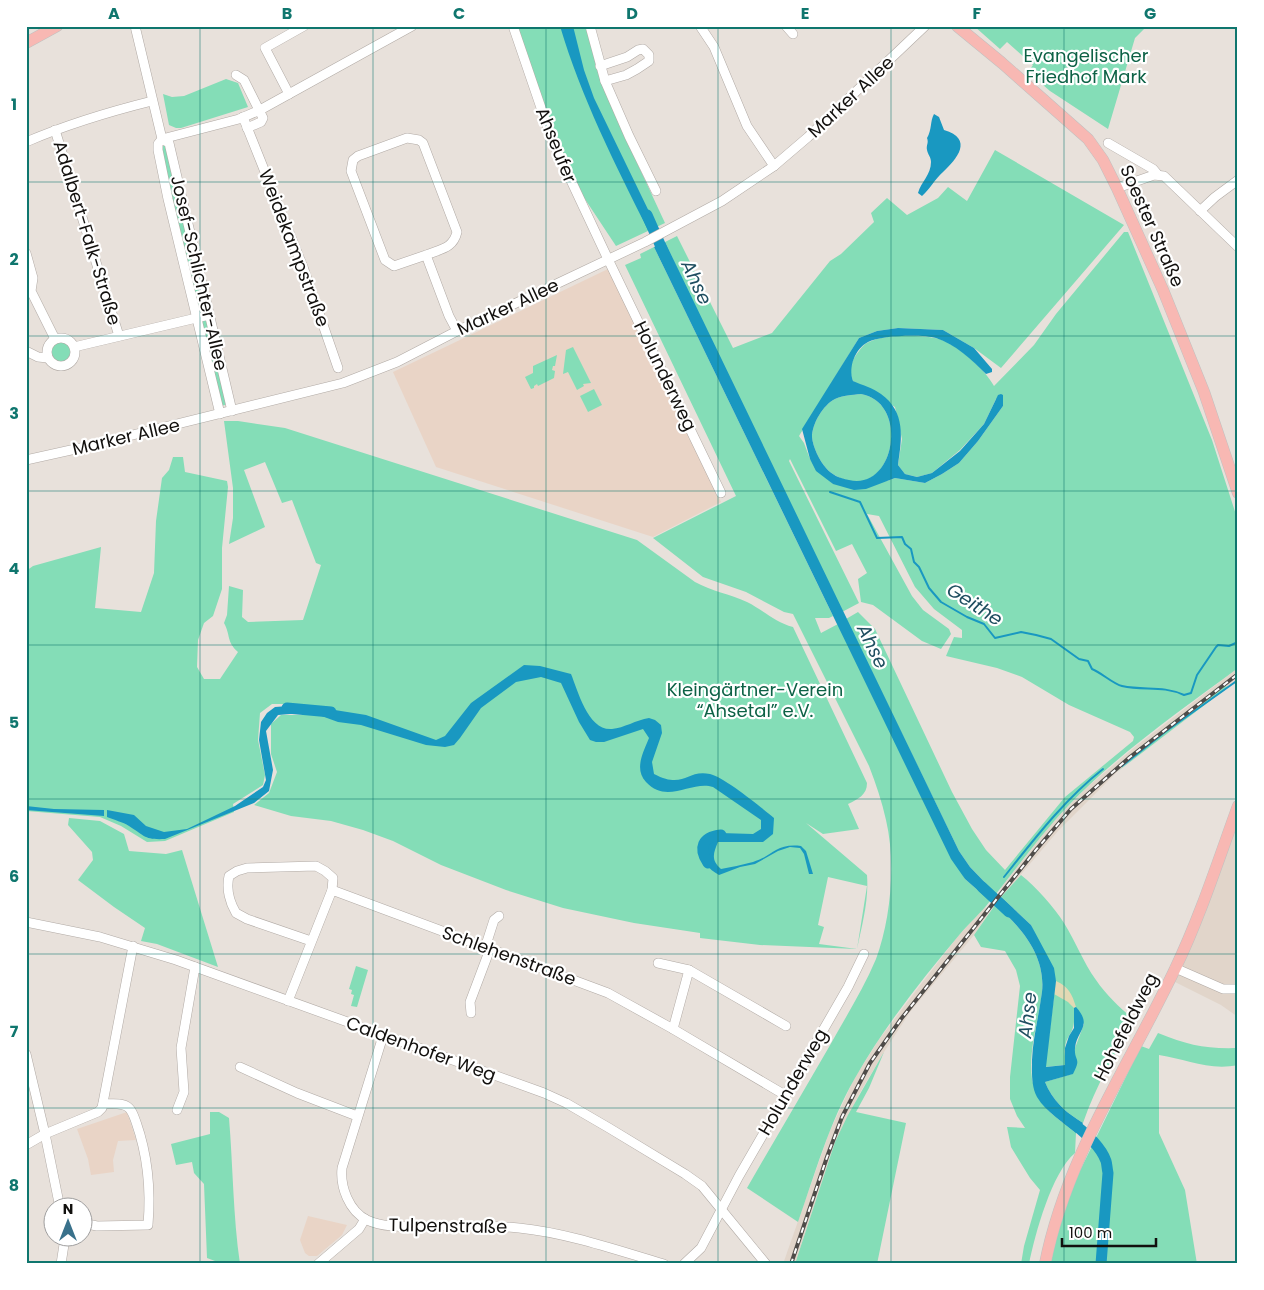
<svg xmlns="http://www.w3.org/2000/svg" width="1264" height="1290" viewBox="0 0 1264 1290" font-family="Poppins,sans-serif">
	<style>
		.built { fill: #e1d5ca }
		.education { fill: #e9d4c6 }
		.green { fill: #84ddb7; fill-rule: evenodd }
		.sand { fill: #e3d9b4 }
		.water { fill: #1998c1; fill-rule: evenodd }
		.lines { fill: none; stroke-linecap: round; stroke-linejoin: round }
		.stream { stroke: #1998c1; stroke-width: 2 }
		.river { stroke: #1998c1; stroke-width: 11 }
		.minor-casing { stroke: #b1aaa5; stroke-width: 10 }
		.major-casing { stroke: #c1c1c0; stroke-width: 12 }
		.minor { stroke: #fff; stroke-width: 9 }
		.major { stroke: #f8b8b3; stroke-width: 11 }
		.rail-casing { stroke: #4f4c49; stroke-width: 4 }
		.rail { stroke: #fff; stroke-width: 2; stroke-dasharray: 5.5; stroke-linecap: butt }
		.grid { fill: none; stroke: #0f766e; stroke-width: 1; stroke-opacity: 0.55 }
		.labels { text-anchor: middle; stroke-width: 4.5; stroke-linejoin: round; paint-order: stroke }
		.park-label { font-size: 18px; fill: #0d6246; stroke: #fff }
		.street-label { font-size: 18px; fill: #12100e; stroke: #fff }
		.water-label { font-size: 19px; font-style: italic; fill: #1f4e60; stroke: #fff }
		.neatline { fill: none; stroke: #0f766e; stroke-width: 2 }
		.grid-label { font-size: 16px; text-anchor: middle; font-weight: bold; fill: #0f766e }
	</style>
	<rect width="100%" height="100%" fill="#e8e1db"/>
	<g class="built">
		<polygon points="1238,668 1238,678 1228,687 1225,686 1156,739 1117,772 1058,831 1006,892 1001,888 1051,824 1086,788 1136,746"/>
		<polygon points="1238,813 1238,1017 1221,1005 1175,982"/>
		<polygon points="985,907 990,911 974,935 910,1012 884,1052 861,1091 835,1142 795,1264 783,1264 829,1133 854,1079 878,1041 918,988 959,935"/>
	</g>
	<g class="education">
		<polygon points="608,269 721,502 653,537 436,467 393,372"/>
		<polygon points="127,1112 136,1140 118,1141 113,1160 114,1172 91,1175 88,1159 77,1129"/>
		<polygon points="308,1216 347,1225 342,1235 317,1256 309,1256 305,1253 300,1240"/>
	</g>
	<g class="green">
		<polygon points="514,26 588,26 600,74 625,137 665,223 616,246 575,184 525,60"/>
		<polygon points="974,26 1147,26 1135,38 1108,129 1050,91 1028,72 1033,65 1007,42 1000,49"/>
		<polygon points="226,79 238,83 248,107 181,128 176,128 169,125 163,94 172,97 184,96"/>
		<polygon points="162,145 167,147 205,311 203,313 199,313 161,158"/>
		<path d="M995,150L1124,225L1001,368L974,348L943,330L898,328L877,331L859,338L799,436L804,443L810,459L833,484L887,481L895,478L925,483L942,474L959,463L978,441L1003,406L996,399L984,424L960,450L932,473L917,477L905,474L898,465L902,439L895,407L853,381C849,371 850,364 856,355C860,350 863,344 869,342C885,334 917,335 935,338C954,341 985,369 994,386L1034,345L1056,314L1124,232H1128L1212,440L1238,521V668C1180,711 1119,753 1069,805C1042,833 1020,864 996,894L970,867L959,851L846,619L858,612L875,629L952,792L972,829L986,850L1005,870L1065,797L1133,741L1134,737L1130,732L1069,705L1022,677L997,668L946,656L954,637L962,638V630L934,609L915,587L879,516L867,514L912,596L923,610L949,629L951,634L941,649L922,641L873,605L861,602L858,579L867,573L852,544L836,551L790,459L789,461L859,603L842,612L736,398L665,242L677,236L733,348L772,333L830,261L841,254L874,222L871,213L887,198L907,215L938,198L948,187L967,201Z"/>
		<path d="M654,247L833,616L829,618H815L821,633L838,624L926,806L965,879L990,901C981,913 969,923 960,934C922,979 884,1027 855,1078C829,1123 815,1174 798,1222L747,1188C774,1141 802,1094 829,1047C845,1018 863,990 876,959C891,919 896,862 886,820C882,802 876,784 869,766L793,614L784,612L746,592L703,577L653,538L736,496L625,265L641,258L640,254Z"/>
		<polygon points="204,319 207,321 227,404 222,406 201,320"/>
		<circle cx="61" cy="351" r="11"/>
		<polygon points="573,347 591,383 583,384 584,386 577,390 568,372 563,374 566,350"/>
		<polygon points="557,355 555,366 553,366 552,370 555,371 554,378 538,386 537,384 534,386 534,388 531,389 525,377 533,373 533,366"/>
		<polygon points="594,389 602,405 588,412 580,396"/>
		<path d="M861,394C909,402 896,491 849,481C840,478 832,475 826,468C819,460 813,447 812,437C812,424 823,405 835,399C843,395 852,395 861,394Z"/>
		<path d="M224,421H238L285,428L637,540L695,582C711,591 730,594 747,602C763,610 775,622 793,627L867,783C867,795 858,799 848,804L859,829L823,834L806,823L867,875C869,900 862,925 857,949L760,945L700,938V933L634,923L563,908L506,890L441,865L393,841L363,830L331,821L291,816L254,805L269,793L277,772L271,754V724L281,715H302L303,704H272L260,713L258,740L265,775L263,785L233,804L234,812L165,841L147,842L121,826L100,817L26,811V571L33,566L101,547L95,608L141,612L154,573L156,521L162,478L169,470L173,457H183L185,472L227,481L228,487L222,548V589L213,616L204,623L198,640L197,667L204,679H220L238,652C226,641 231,636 224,623L227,615L229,586L243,590L242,617L248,622L303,620L321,565L316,563L292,500L282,503L265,462L244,470L265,527L229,544L233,518V488ZM828,877L867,886L857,949L819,944L824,927L818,925Z"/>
		<polygon points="1225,686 1228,687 1117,772 1156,739"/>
		<polygon points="69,818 100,821 124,834 129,851 166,854 182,850 218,967 157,944 141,941 145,928 114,907 78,880 93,860 92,852 68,825"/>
		<path d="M1021,875C1036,887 1054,907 1064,923C1076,942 1083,962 1096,980C1107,996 1121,1009 1136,1021C1114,1053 1096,1086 1083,1123C1066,1113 1052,1100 1045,1082L1072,1074L1075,1048L1084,1024L1074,1017C1075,1033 1066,1035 1065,1048C1064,1054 1066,1059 1065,1065L1045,1067L1056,981L1031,925L1001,897Z"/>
		<path d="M995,905C1021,926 1046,956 1042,992C1039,1019 1028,1051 1032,1079C1033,1086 1039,1096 1042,1103C1048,1113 1067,1125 1076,1133L1075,1153C1052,1172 1035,1234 1029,1264H1021L1024,1246L1040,1190L1030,1178L1011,1147L1007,1127L1025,1128L1017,1116L1010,1099V1077L1020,986L1016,970L1005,951L981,947L974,935Z"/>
		<polygon points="356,966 368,970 357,1007 351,1006 354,995 351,994 352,990 349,989"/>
		<path d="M1158,1033C1188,1045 1205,1049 1238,1048V1065C1209,1071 1186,1059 1159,1055V1133L1185,1190L1197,1264H1048L1070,1191L1141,1046L1149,1049Z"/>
		<polygon points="884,1052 869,1088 856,1112 906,1123 877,1264 795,1264 835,1142 848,1115"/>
		<path d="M210,1112H219L229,1118C233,1166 233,1216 240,1264H223L207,1258L204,1184L194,1173L192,1162L176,1165L171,1144L210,1134Z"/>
	</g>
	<path class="sand" d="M1056,981C1069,987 1072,994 1076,1007L1074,1008L1068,1002L1054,994Z"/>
	<g class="water">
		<path d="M560,26H573L584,70L594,98L656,226L648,230C615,164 581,97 560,26Z"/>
		<path d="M934,114L939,117L944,130C974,139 957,159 943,172C935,179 930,189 922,196L918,193C921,182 931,175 931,162C931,157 928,155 927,150C926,145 929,143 927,138C932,130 930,121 934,114Z"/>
		<polygon points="665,242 959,851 970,867 996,894 990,901 965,879 951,859 654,247"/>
		<path d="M898,328L943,330L974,348L992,369V372L986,374C972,360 955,344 936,338C923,334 881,335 868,342C855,349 848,367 853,381C862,385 873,388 881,394C906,412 902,438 898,465L905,474L917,477L932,473L960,451L984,424L998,395L1001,394L1003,395V406L978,441L959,463L942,474L925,483L895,478L866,489L854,490L833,484L816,471L810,459L802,429L859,338L877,331ZM861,394C909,402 896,491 849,480C839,478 832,475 826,468C819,460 813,447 812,437C812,424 823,405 835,399C843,395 852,395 861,394Z"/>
		<path d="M524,665L540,666L571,674C578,691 588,731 612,729C624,728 636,720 649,718L655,720L661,725L662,733L652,762L654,774C685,790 686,769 710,774C724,777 762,808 774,818L773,834L763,842H718C713,854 711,860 721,869C731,867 742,865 753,862C773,856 776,843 801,846L806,851L813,874H809L804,854L800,848L790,847L778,851L755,864L740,867L719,875C700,864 702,856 708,837L720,833L753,834L761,829V820L713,787C692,780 667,805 646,782C634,769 643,753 649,738L643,729L604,742H596L590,740L579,722L561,683L541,677L516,682L481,708L460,738L454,745L445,747L426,745L361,725L338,722L316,714V707L366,715L436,740L445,736L471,703Z"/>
		<path d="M289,706H303L302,713L278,715L266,731L273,770L269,791L254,803L165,839C144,840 145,836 129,826C123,822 114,820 107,817V810L134,815L146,826L164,832L187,829L235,806L263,787L266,780L259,740L261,722L267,713L275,707Z"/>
		<polygon points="26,806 54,809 104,810 104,816 26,810"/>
		<path d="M1001,897L1031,925L1054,968L1056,981L1046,1067L1065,1065V1048L1069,1036L1074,1028V1008L1076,1007C1093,1026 1077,1030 1075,1048C1074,1062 1082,1057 1073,1074L1045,1082C1052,1100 1066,1113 1083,1123L1076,1133C1063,1122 1046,1112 1037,1097C1031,1086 1032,1072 1032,1060C1033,1037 1039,1015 1042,992C1046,956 1021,926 995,905Z"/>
	</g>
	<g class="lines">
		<g class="stream">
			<path d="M830,492L860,502L877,538L902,537L905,544L911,549L914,562L919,567L929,588L941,602L967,617L984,624L995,638L1021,632L1036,635L1051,639L1079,659L1088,661L1092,669C1102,673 1113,684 1122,686C1145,691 1162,685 1184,695L1191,693L1197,675L1216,647L1218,645L1229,646L1238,642"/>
			<polyline points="1122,766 1165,732 1238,680"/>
			<path d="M1004,877C1035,838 1065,799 1103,769"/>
		</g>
		<g class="river">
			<polyline points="647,215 666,258"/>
			<polyline points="287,708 331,712"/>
			<path d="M708,863C698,848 702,837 721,835"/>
			<polyline points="982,887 1009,912"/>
			<path d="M1067,1119C1081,1129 1100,1144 1106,1161C1107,1164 1107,1169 1108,1173L1101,1264"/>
		</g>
		<defs>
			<g id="minor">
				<polyline points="135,26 162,139 158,144 158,150 168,199 220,414"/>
				<polyline points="513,26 552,140 606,255 721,493"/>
				<polyline points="590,26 605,81 629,136 656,191"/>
				<polyline points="700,26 714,47 747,126 774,166"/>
				<polyline points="786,26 793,34"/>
				<polyline points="600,66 627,57 638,50 643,49 649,55 649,61 637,69 626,75 605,81"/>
				<polyline points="236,75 244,80 263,118 261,122 247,128"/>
				<polyline points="289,94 265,48 304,26"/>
				<polyline points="243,117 303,267 338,368"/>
				<polyline points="55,130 119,336"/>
				<polyline points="162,139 169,143 232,411"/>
				<polyline points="162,139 239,119 260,110 412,26"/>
				<path d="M26,142C68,124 108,112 152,101"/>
				<polyline points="1108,143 1153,169 1158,175"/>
				<polyline points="1117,188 1154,175 1164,176 1238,247"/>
				<polyline points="1200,211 1215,197 1238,180"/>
				<polyline points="26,253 33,278 31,291 55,339"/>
				<path d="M426,255C440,249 453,249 457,232L423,143L419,140L407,138L358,156L353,160L351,171L385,260L394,266L426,255L449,316L457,331"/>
				<circle cx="61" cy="352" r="14"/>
				<polyline points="74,347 209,315"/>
				<polyline points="26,351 38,357 48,358"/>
				<polyline points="26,460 80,448 343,383 397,362 457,331 645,242 722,201 774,166 808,137 925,26"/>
				<polyline points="26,922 100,937 176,960 544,1093 566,1103 609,1128 685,1174 702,1186 766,1264"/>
				<path d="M311,941L247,919L236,913C230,903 226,889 229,876L237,871L247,868L316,866L325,871L333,878L332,890"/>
				<polyline points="485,948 494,920 499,916"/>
				<polyline points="658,963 689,970"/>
				<polyline points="1175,968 1223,989 1238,989"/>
				<polyline points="288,1001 332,890 608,993 673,1029 785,1095"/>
				<polyline points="471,1013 470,1002 490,949"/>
				<polyline points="673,1029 689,970 786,1026"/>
				<path d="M383,1036L342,1168C340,1187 349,1211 367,1220C386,1229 410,1226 431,1226C460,1226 490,1225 519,1228C568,1233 616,1250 664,1264"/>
				<polyline points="26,1054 45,1134 60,1208"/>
				<polyline points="240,1067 297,1093 357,1116"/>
				<polyline points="177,1110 184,1092 181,1048 195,967"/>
				<polyline points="26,1145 45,1134 98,1112 102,1108 133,946"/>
				<path d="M82,1223L97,1226L148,1225C151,1189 148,1156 136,1122C134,1117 133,1112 129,1108C123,1102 111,1104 103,1104"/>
				<polyline points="61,1264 65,1238"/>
				<polyline points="318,1264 359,1229 365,1219"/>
				<polyline points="684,1264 701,1248 739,1176 848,987 864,954"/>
			</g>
			<g id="major">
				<polyline points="957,26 1002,63 1088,139 1103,160 1117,188 1163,290 1204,392 1238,493"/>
				<polyline points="26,43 57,26"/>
				<path d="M1045,1264C1066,1157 1129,1066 1175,969C1200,917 1218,861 1238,806"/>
			</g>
		</defs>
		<use href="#minor" class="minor-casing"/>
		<use href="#major" class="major-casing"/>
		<use href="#minor" class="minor"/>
		<use href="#major" class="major"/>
		<defs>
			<polyline id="rail" points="791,1264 827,1157 842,1117 870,1063 901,1019 1035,851 1071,809 1130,757 1238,674"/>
		</defs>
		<use href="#rail" class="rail-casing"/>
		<use href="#rail" class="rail"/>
	</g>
	<path class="grid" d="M200,26V1264M373,26V1264M546,26V1264M718,26V1264M891,26V1264M1064,26V1264M26,182H1238M26,336H1238M26,491H1238M26,645H1238M26,799H1238M26,954H1238M26,1108H1238"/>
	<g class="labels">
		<g class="park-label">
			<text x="1086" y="62">Evangelischer<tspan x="1086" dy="21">Friedhof Mark</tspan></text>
			<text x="755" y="696">Kleingärtner-Verein<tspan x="755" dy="21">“Ahsetal” e.V.</tspan></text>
		</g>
		<g class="street-label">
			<text transform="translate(851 97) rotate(-43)" y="6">Marker Allee</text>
			<text transform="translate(556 145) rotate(68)" y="6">Ahseufer</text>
			<text transform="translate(1152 226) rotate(66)" y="6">Soester Straße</text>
			<text transform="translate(87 233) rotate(73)" y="6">Adalbert-Falk-Straße</text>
			<text transform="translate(294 248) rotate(69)" y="6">Weidekampstraße</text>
			<text transform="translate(199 273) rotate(77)" y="6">Josef-Schlichter-Allee</text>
			<text transform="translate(508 307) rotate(-25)" y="6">Marker Allee</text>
			<text transform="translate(665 376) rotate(64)" y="6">Holunderweg</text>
			<text transform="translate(126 437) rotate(-13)" y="6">Marker Allee</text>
			<text transform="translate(509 956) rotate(20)" y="6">Schlehenstraße</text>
			<text transform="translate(1126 1027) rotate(-63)" y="6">Hohefeldweg</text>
			<text transform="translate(421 1049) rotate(20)" y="6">Caldenhofer Weg</text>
			<text transform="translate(793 1082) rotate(-60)" y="6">Holunderweg</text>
			<text transform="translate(448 1226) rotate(1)" y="6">Tulpenstraße</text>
		</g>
		<g class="water-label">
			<text transform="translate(697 282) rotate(65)" y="7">Ahse</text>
			<text transform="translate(975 604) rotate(33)" y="7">Geithe</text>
			<text transform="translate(873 646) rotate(64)" y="7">Ahse</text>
			<text transform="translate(1027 1015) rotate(-83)" y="7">Ahse</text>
		</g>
	</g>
	<rect width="1264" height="1290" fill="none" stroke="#ffffff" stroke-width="55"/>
	<g transform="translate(68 1222)"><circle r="24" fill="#ffffff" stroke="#a09f9f"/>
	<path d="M0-4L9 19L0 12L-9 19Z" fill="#39718b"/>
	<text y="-8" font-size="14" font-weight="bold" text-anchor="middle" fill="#12100e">N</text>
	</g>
	<path d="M1062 1238v8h94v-8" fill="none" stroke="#12100e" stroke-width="2.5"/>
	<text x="1069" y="1238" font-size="15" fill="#12100e" stroke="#ffffff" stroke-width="4" paint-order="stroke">100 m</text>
	<rect x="28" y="28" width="1208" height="1234" class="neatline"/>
	<g class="grid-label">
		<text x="114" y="19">A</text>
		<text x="287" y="19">B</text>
		<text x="459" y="19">C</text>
		<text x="632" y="19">D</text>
		<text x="805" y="19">E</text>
		<text x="977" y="19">F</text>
		<text x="1150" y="19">G</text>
		<text x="14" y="110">1</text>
		<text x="14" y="265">2</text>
		<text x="14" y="419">3</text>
		<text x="14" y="574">4</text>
		<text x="14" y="728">5</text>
		<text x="14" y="882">6</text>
		<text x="14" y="1037">7</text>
		<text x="14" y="1191">8</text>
	</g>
</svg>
